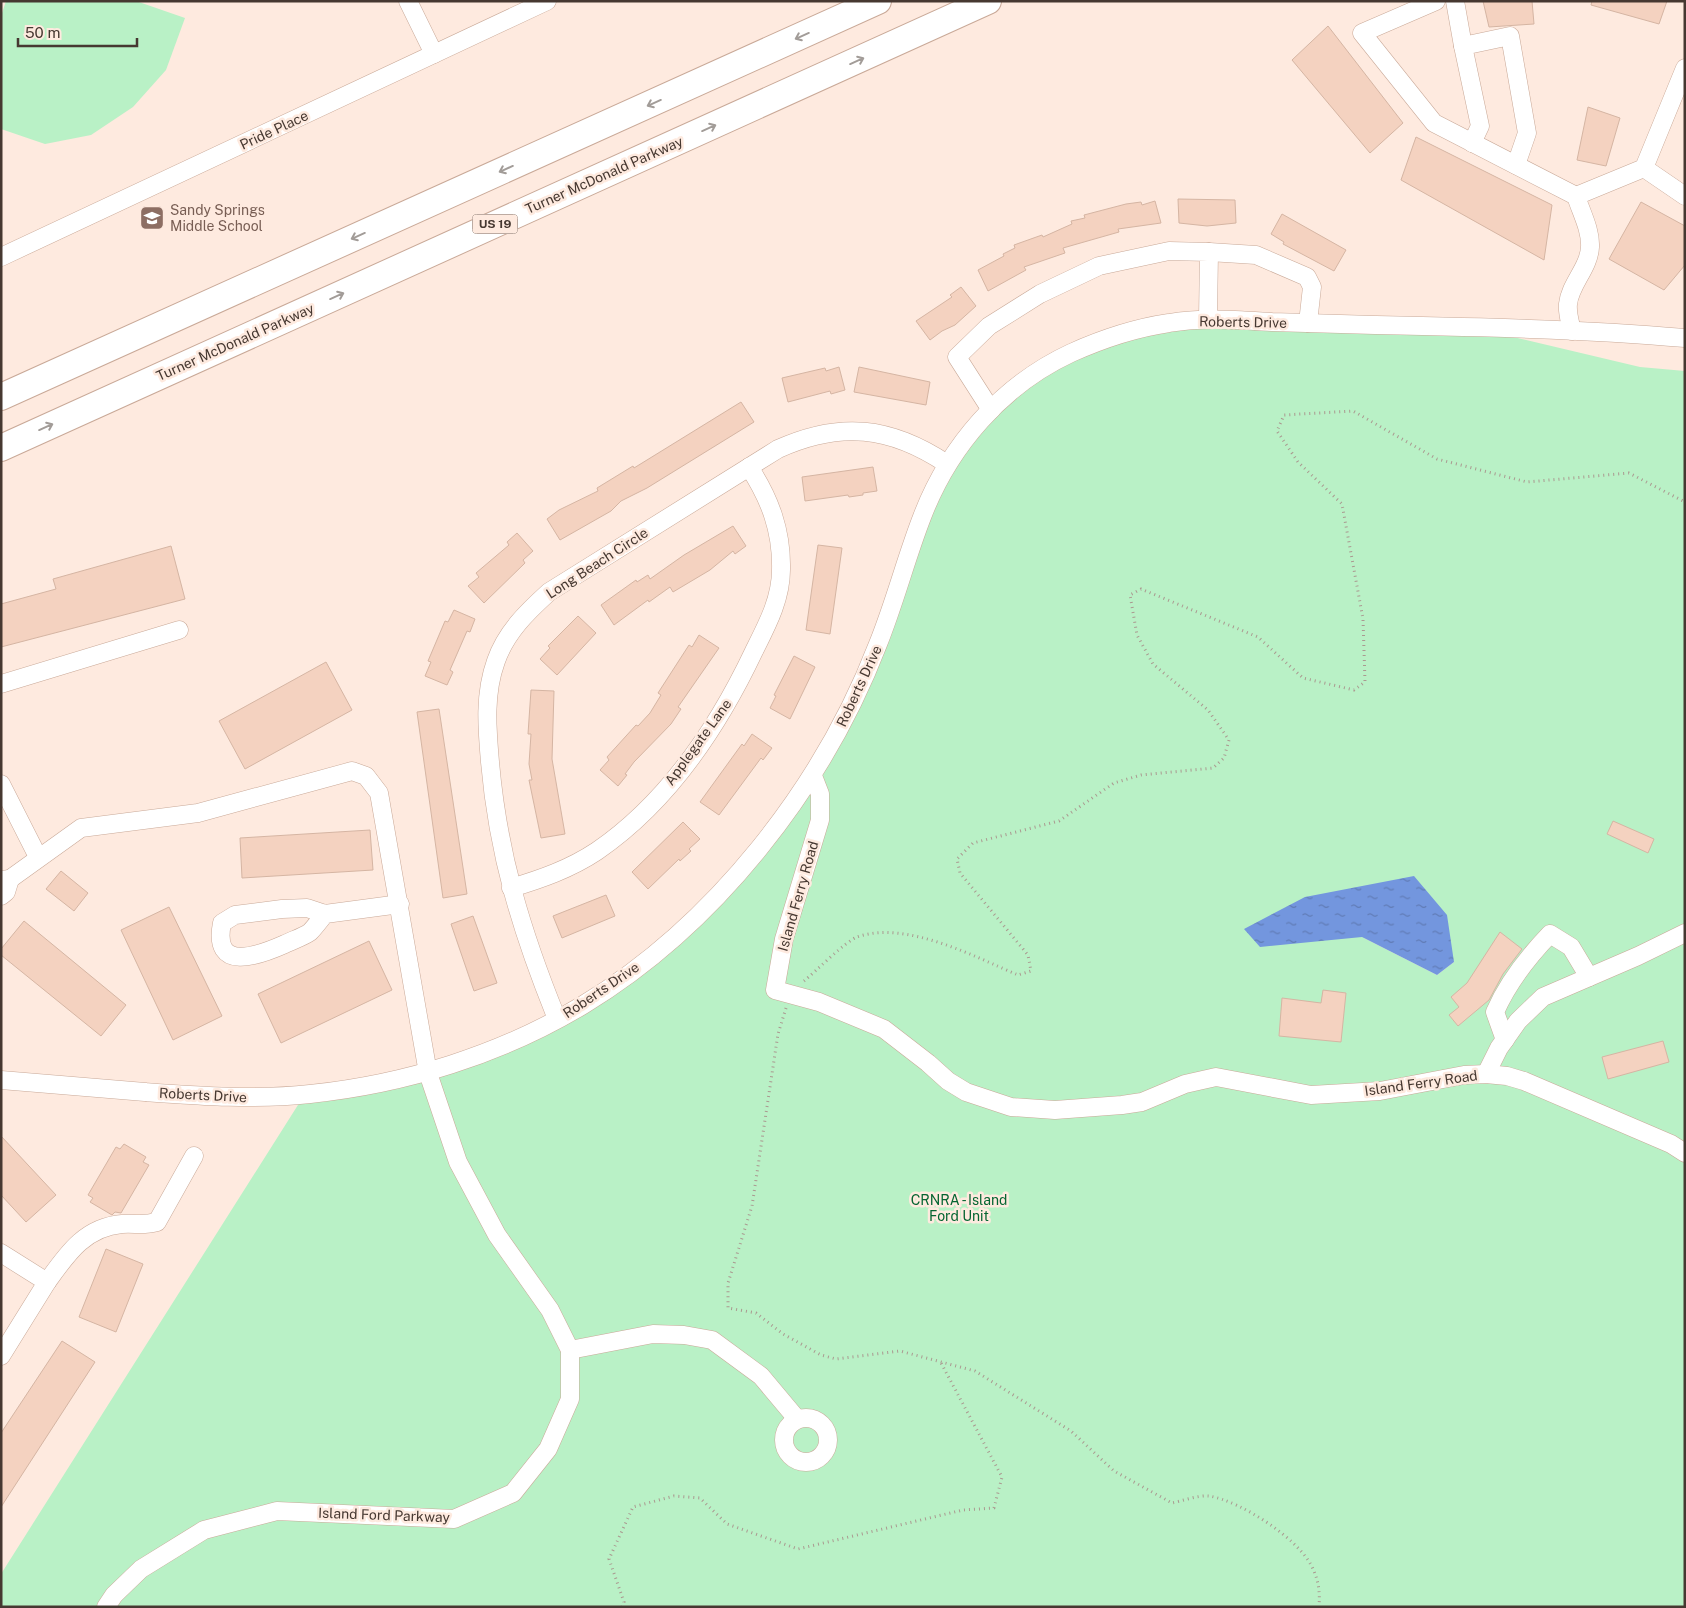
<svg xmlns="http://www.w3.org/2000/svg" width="1686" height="1608" viewBox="0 0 1686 1608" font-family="'Public Sans',sans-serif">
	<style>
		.park { fill: #b9f1c6; fill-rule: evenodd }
		.water { fill: url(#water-ripples) }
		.building { fill: #f4d2c0; stroke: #d5b5a3 }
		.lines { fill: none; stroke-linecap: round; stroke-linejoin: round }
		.minor-casing { stroke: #c9a998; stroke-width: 19 }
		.highway-casing { stroke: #c9a998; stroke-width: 28 }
		.path { stroke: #aa9990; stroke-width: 3; stroke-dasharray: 1 4; stroke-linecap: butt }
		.minor { stroke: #fff; stroke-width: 18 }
		.highway { stroke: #fff; stroke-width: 26 }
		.oneway { stroke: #a29c98 }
		.labels { text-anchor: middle; stroke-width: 5; stroke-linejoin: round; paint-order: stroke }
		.shield { fill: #feeadf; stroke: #7d6d65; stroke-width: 1 }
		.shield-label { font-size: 12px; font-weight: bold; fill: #463831 }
		.street-label { font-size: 14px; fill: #463831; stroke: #feeadf }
		.education-label { font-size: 14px; fill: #785e54; stroke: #feeadf; text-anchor: start }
		.park-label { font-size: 14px; fill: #056531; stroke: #feeadf }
	</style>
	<defs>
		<pattern id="water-ripples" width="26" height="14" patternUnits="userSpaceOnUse" patternTransform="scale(1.25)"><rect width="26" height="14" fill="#7396de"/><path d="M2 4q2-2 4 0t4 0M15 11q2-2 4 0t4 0" fill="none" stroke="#607bb5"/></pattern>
	</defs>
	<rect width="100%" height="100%" fill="#feeadf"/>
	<g class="park">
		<polygon points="6,1 136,1 185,18 166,70 133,107 91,135 45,144 1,129 1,16"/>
		<path d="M1135,326H1467L1640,367L1685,371V1607H1V1574L303,1097L516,1041L629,971L752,856L833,742L955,450L1042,371ZM1362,937L1454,962L1437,975Z"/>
	</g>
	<polygon class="water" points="1414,876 1447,915 1454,962 1437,975 1362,937 1260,947 1244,929 1305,897"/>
	<g class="building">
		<polygon points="1483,1 1532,1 1534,24 1489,27"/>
		<polygon points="1592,1 1667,1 1659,24 1591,5"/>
		<polygon points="1328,26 1403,123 1370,153 1292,60"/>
		<polygon points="1588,107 1620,118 1606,166 1577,160"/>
		<polygon points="1416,137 1552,205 1544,260 1401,180"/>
		<polygon points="1178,199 1235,200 1236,223 1207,226 1179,223"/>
		<polygon points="1155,201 1161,223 1118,229 1119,232 1063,248 1065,253 1024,267 1026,270 988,291 978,270 1004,256 1003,254 1015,248 1014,245 1042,235 1043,237 1072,224 1071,221 1085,218 1084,215 1126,204 1141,202 1142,205"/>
		<polygon points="1641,202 1685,226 1685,265 1664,290 1609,259"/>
		<polygon points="1282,214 1346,250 1334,271 1283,244 1284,242 1271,234"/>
		<polygon points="961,287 976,306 955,325 942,331 930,340 916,321 952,297 950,295"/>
		<polygon points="839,367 845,390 831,394 830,391 788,402 782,378 825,368 826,371"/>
		<polygon points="859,367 930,382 926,405 854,392"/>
		<polygon points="741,402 754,422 647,488 621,501 611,511 560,540 547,519 559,510 598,491 597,488 633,466 634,468"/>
		<polygon points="873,467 877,491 863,493 863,495 849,497 848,495 805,501 802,477"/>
		<polygon points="733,526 746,546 735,554 733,551 710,570 673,592 670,587 649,602 648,600 614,625 601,605 636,580 637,582 648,575 650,579 684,555"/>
		<polygon points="517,533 533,551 523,560 525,563 484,603 468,586 479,577 476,573 509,545 507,542"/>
		<polygon points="818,545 842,548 830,634 806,630"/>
		<polygon points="171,546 185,599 1,647 1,604 56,589 53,579"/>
		<polygon points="454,610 475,619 470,632 467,631 450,670 453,672 447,685 425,676 431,662 428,661 445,621 448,622"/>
		<polygon points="578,616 596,633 557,675 540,659 550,648 548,646"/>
		<polygon points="699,635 719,648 678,707 681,709 671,724 634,762 625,774 627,775 618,786 600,770 609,760 607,757 636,725 638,726 650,713 661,695 658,693 689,645 692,647"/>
		<polygon points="794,656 815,667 790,719 770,708 776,696 774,695"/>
		<polygon points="326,662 352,710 245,769 219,721"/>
		<polygon points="531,690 554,691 552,759 565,834 541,838 529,780 532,780 529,764 531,734 528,734"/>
		<polygon points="439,709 467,894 443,898 417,712"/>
		<polygon points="752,734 772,748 763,760 761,758 719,815 700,802 742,744 744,746"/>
		<polygon points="1613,821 1654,839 1648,853 1607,834"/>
		<polygon points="683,822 700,839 689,849 691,851 680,861 679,859 648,889 632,872"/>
		<polygon points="370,830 373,870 242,878 240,838"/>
		<polygon points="61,871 88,893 74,911 46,889"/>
		<polygon points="606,895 615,916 562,938 553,916"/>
		<polygon points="169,907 222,1016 173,1040 121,930"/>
		<polygon points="473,916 497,983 474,991 451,924"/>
		<polygon points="24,921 126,1005 101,1036 1,955 1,949"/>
		<polygon points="1500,932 1522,949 1503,974 1489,1000 1458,1026 1449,1015 1459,1007 1451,997 1467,983"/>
		<polygon points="369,941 392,990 281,1043 258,994"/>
		<polygon points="1323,990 1346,993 1341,1042 1279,1036 1282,998 1321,1003"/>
		<polygon points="1663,1041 1669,1062 1608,1079 1602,1057"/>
		<polygon points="1,1136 56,1195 26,1222 1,1195"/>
		<polygon points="124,1144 146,1157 143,1162 149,1165 121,1213 115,1212 112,1215 90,1202 93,1198 88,1195 116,1147 120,1149"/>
		<polygon points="106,1249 143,1264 116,1332 79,1317"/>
		<polygon points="62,1341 95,1362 1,1507 1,1433"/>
	</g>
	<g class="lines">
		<defs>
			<g id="minor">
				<polyline points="408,1 434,54"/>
				<path d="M1436,1L1362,33L1434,123L1576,196C1581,212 1591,230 1590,247C1589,268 1570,284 1568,304C1567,313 1570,322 1572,331"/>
				<polyline points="1455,1 1463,46"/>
				<polyline points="1472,143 1480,126 1463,46 1510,36 1527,133 1516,165"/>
				<polyline points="1644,168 1685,196"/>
				<polyline points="1576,196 1644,168 1685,68"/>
				<polyline points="1209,252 1256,255 1307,277 1312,287 1308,323"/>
				<polyline points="1,257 547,1"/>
				<polyline points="991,410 957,357 989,326 1040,294 1099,266 1169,251 1209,252 1208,319"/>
				<polyline points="1,684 179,630"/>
				<polyline points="813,776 820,794 820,820 784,939 775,990 819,1002 884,1029 928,1063 948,1081 966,1092 1011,1107 1055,1110 1122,1105 1142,1102 1185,1084 1216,1077 1311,1095 1380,1091 1464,1075 1486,1074 1507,1076 1524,1081 1671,1144 1685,1153"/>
				<polyline points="1,784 38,857"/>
				<polyline points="10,879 81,828 198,813 352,771 366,776 379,793 428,1073 458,1162 497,1235 550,1310 570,1350 570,1399 548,1449 513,1493 454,1519 277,1511 204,1530 141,1569 114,1595 106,1607"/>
				<polyline points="1,880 10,879 6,892 1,896"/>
				<path d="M511,888C541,879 570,869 597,851C667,803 718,727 754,651C767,625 781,599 781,570C782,531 770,499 749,467"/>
				<path d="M325,914C320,920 315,927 310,932C303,937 293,940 285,944C258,956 212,973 222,923L235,915L282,909L307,908L325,914L400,904"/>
				<path d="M557,1019C522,933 498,855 490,762C487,728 484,694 496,661C506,632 527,612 549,592L778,449C840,421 890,426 947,464"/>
				<path d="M1505,1040L1495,1012C1508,982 1527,958 1550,934L1571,947L1589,977"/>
				<polyline points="1486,1074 1499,1048 1518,1021 1543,997 1638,956 1685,933"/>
				<path d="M1,1080C49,1084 97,1088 145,1092C201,1096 255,1100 310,1094C405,1084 500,1055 583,1005C715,925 823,787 878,644C895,602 906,558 922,517C949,446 1002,385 1071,353C1102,339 1135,328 1169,323C1203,317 1238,320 1272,322C1307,323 1341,324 1375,325C1478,327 1582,329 1685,338"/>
				<polyline points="1,1253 47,1282 1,1356"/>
				<path d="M47,1282C67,1254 85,1227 122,1224C136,1223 143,1226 157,1222L194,1156"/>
				<polyline points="570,1350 653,1334 684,1335 712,1340 761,1376 797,1419"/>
				<circle cx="806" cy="1440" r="22"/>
			</g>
			<g id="highway">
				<polyline points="1,397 878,1"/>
				<polyline points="1,448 988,1"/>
			</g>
		</defs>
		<use href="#minor" class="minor-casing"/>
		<use href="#highway" class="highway-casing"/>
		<g class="path">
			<path d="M804,981C815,972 846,941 857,937C906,920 973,956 1018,975L1031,971L1028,955L960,873L957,859L973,843L1059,821L1114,783L1141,775L1213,768L1224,758L1229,740L1208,710L1153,664L1137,635L1130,595L1141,589L1258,637L1303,678L1354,690L1365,682L1363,619L1342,504L1298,462L1277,431L1284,415L1353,411L1437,459L1527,482L1629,473L1685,502"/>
			<path d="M786,1008L778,1034L752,1206L728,1283V1308L756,1313L783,1334L821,1355L836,1359L900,1351L975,1371L1071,1431L1114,1471L1172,1503C1182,1501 1198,1495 1209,1496C1241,1501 1301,1540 1313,1569C1319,1582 1320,1593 1319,1607"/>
			<polyline points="622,1607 624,1602 609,1559 633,1507 674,1496 700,1498 727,1524 798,1549 963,1510 994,1508 1002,1477 940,1361"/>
		</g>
		<use href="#minor" class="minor"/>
		<use href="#highway" class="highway"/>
	</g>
	<defs><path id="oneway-shaft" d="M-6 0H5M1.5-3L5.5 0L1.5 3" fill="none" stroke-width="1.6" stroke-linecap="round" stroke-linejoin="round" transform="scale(1.25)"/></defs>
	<g class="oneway">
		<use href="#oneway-shaft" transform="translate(802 36) rotate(156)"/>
		<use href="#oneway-shaft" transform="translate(857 61) rotate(-24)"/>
		<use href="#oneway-shaft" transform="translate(654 103) rotate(156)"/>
		<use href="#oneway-shaft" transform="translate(709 128) rotate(-24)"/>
		<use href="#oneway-shaft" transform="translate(506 169) rotate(156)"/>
		<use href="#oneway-shaft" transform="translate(358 236) rotate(156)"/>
		<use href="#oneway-shaft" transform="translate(337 296) rotate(-24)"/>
		<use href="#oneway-shaft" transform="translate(46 427) rotate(-24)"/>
	</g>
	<defs>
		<symbol id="school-square" viewBox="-11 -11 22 22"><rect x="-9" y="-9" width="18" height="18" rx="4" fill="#8d6e63" stroke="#feeadf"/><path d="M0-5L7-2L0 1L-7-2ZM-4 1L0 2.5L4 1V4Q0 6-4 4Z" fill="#fff"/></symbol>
	</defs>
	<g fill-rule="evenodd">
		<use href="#school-square" x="138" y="204" width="28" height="28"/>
	</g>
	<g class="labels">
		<rect class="shield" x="472.5" y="214.5" width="45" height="19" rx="4"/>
		<g class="shield-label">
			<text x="495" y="228">US 19</text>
		</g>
		<g class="street-label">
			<text transform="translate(274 130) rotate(-25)" y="5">Pride Place</text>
			<text transform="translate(604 175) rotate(-24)" y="5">Turner McDonald Parkway</text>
			<text transform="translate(1243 322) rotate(1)" y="5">Roberts Drive</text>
			<text transform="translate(235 342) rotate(-24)" y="5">Turner McDonald Parkway</text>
			<text transform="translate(597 563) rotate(-33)" y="5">Long Beach Circle</text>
			<text transform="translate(859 686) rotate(-65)" y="5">Roberts Drive</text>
			<text transform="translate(698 742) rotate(-54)" y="5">Applegate Lane</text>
			<text transform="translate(798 896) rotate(-74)" y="5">Island Ferry Road</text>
			<text transform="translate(601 990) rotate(-34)" y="5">Roberts Drive</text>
			<text transform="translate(1421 1083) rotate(-8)" y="5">Island Ferry Road</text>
			<text transform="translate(203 1095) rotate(3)" y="5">Roberts Drive</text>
			<text transform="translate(384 1515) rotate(2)" y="5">Island Ford Parkway</text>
		</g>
		<g class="education-label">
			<text x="170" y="215">Sandy Springs<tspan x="170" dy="16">Middle School</tspan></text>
		</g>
		<g class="park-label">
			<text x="959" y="1205">CRNRA - Island<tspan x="959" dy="16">Ford Unit</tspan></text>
		</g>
	</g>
	<rect width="1686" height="1608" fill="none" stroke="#463831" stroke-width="5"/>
	<path d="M18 38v8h119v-8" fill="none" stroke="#463831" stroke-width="2.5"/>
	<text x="25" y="38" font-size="15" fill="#463831" stroke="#feeadf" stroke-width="4" paint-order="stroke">50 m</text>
</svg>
